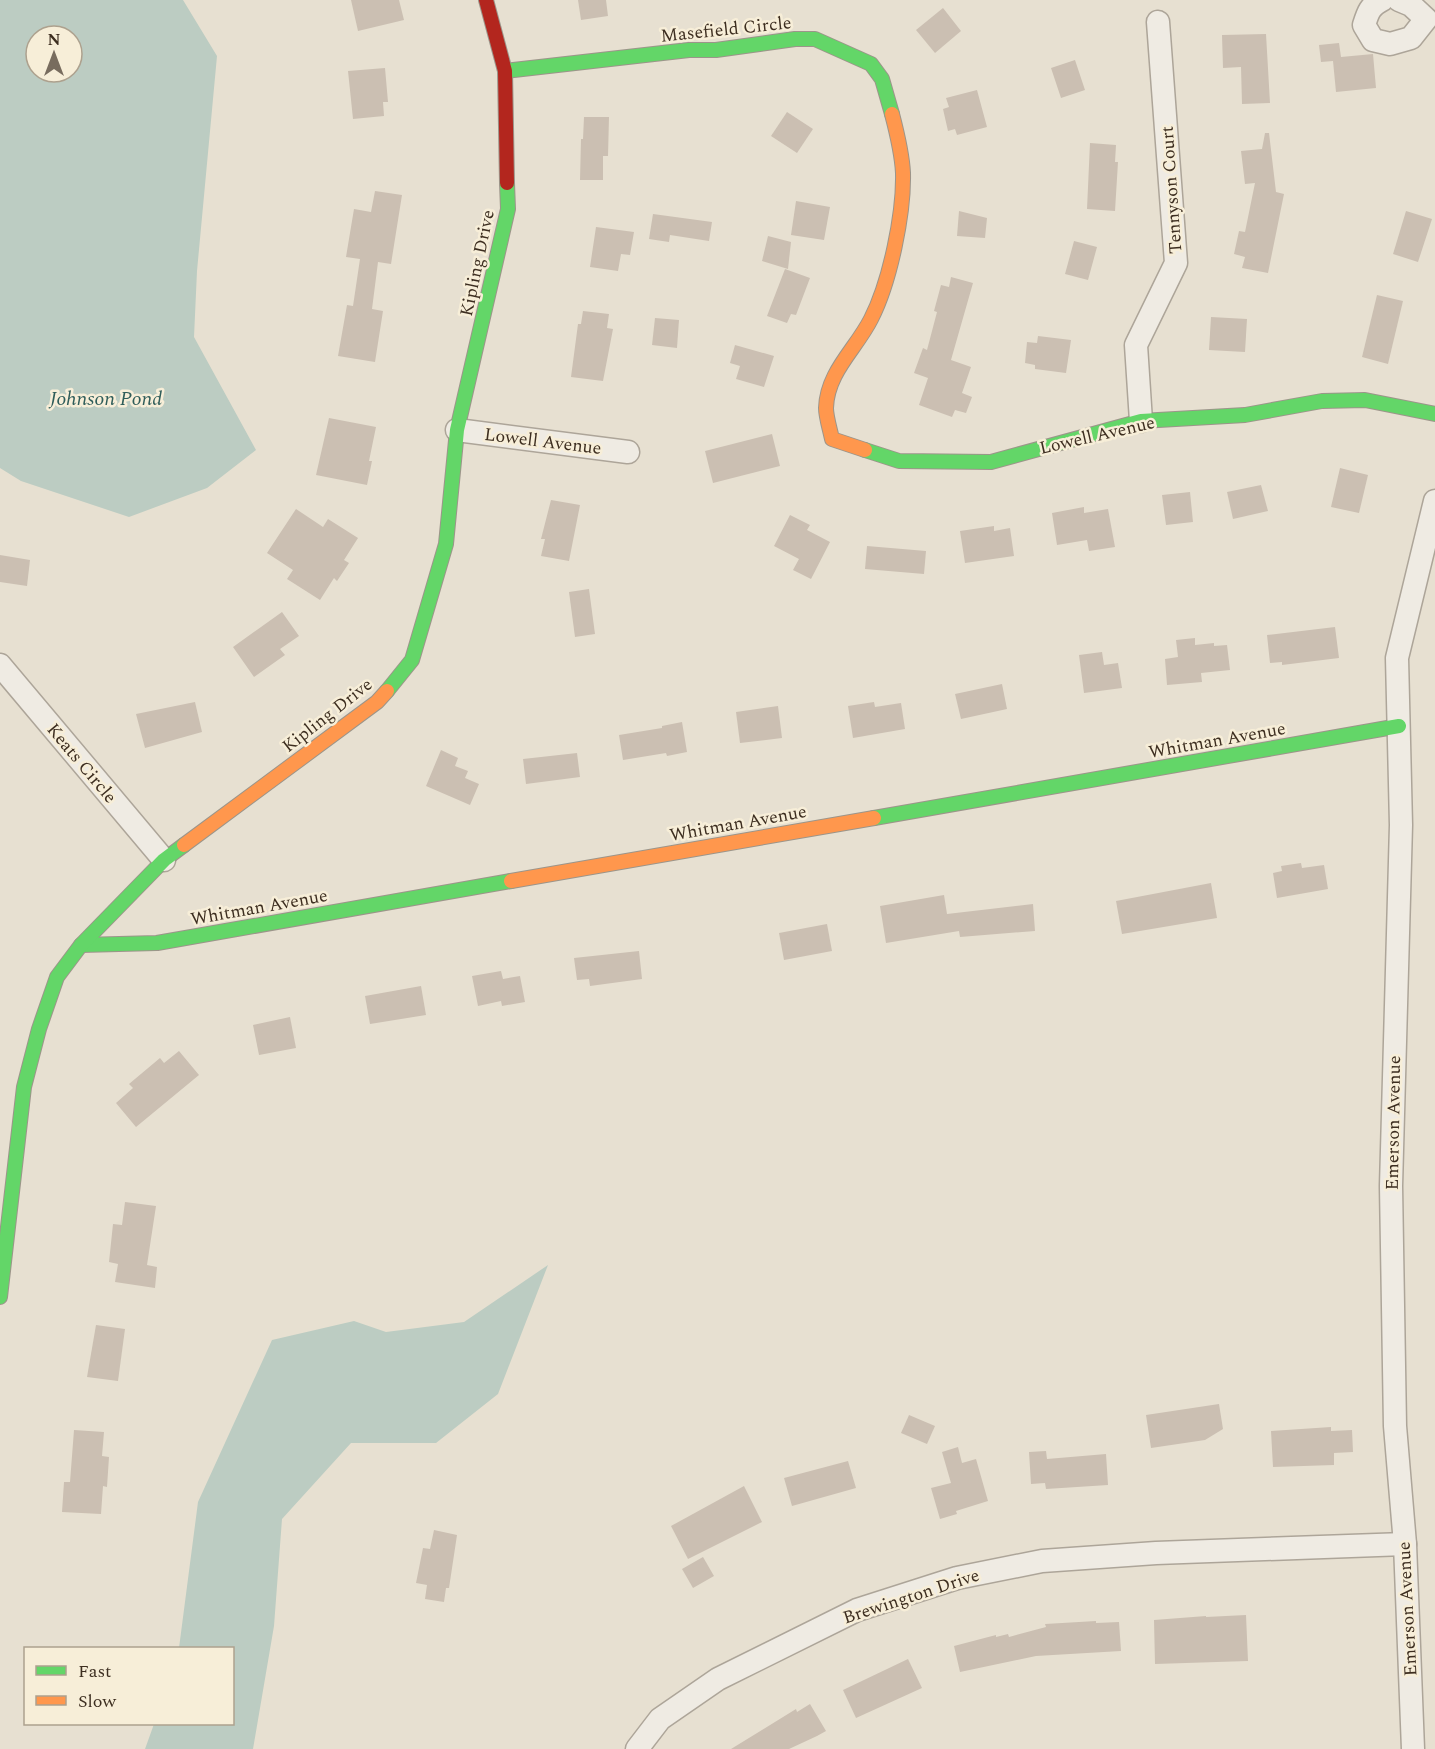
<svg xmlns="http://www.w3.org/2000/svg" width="1435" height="1749" viewBox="0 0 1435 1749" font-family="Spectral,serif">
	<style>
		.water { fill: #bcccc2; fill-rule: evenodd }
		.building { fill: #cbbfb2 }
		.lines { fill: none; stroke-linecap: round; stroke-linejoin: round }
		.street-casing { stroke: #ada599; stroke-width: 25 }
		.fast-casing { stroke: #9c958a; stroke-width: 16 }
		.slow-casing { stroke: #9c958a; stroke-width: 16 }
		.jam-casing { stroke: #9c958a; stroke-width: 16 }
		.street { stroke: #efebe3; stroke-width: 22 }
		.fast { stroke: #63d668; stroke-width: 14 }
		.slow { stroke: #ff974d; stroke-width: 14 }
		.jam { stroke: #b3261e; stroke-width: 14 }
		.labels { text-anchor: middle; stroke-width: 5; stroke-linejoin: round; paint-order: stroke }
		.street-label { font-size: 18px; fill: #3d2e20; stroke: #f7eed8 }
		.water-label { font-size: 20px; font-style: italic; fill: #2f5d5a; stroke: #f7eed8 }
	</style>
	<rect width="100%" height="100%" fill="#e7e0d1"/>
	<g class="water">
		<path d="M0,0H183L217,56L197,271L194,337L256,450L207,488L129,517L21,481L0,468ZM36,36H72V72H36Z"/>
		<polygon points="548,1265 498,1394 436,1443 351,1443 282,1519 274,1626 253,1749 145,1749 154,1724 232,1724 232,1648 179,1648 198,1502 272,1340 354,1321 386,1332 464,1322"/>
	</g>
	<g class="building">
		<polygon points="351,0 399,0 404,20 358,31"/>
		<polygon points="578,0 606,0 608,16 581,20"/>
		<polygon points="943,8 961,31 935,53 916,30"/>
		<polygon points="1266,34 1270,103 1242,104 1241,67 1223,68 1222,35"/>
		<polygon points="1339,43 1341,57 1373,54 1376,88 1336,92 1333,61 1321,62 1319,45"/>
		<polygon points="1075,60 1085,90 1061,98 1051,68"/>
		<polygon points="385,68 388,102 383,102 384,116 353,119 348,71"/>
		<polygon points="977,90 987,127 957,135 955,129 948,131 943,109 949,107 946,98"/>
		<polygon points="787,112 813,129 797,153 771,136"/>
		<polygon points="584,117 609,117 608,156 603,156 603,180 580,180 581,139 583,139"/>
		<polygon points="1265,133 1269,133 1276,192 1284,194 1268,273 1242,268 1245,257 1234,254 1239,231 1245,232 1255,183 1245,184 1241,151 1262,149"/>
		<polygon points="1090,143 1116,145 1115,162 1118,162 1115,211 1087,209"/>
		<polygon points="375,191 402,195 391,264 378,262 372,309 383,311 375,362 338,356 347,305 353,306 360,259 346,257 354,209 371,212"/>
		<polygon points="796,201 830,207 824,240 791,235"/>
		<polygon points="959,211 987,218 985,238 957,236"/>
		<polygon points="1406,211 1432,219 1418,262 1393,254"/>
		<polygon points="653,214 712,222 709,241 670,235 669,242 649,239"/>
		<polygon points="596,227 634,232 630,255 621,254 618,271 590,267"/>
		<polygon points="768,236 791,242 788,269 762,261"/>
		<polygon points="1074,241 1097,247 1088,280 1065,274"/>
		<polygon points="785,269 810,278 796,315 791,314 787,323 767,316"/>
		<polygon points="951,277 973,283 951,360 971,367 962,393 972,397 966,413 955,410 952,417 919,405 928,378 914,373 923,348 927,350 937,312 934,311 941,285 949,287"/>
		<polygon points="1377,295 1403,301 1388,364 1362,357"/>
		<polygon points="583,311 609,314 607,328 613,329 603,381 571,377 578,324 581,324"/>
		<polygon points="1211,317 1247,319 1245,352 1209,350"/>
		<polygon points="655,318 679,320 677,348 652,345"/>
		<polygon points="1038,336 1071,340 1066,373 1035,369 1035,365 1025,363 1027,342 1037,343"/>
		<polygon points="735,345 774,356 764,387 736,379 740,366 730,363"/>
		<polygon points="329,418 376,427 369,461 372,461 367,485 316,475"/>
		<polygon points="772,434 780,466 713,483 705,451"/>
		<polygon points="1340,468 1368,475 1359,513 1331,507"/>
		<polygon points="1261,485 1268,511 1233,519 1227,492"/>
		<polygon points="1190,492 1193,522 1166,525 1162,495"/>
		<polygon points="551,500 580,505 569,561 541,556 545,539 541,539"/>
		<polygon points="1084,507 1084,513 1108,509 1115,547 1089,551 1087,540 1057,545 1052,513"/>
		<polygon points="296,509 323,527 328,519 358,538 344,560 349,563 337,581 334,578 320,600 287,579 293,570 267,553"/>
		<polygon points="790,515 810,525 807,530 830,542 811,579 793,570 799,559 774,546"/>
		<polygon points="994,526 994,531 1010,528 1014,556 965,563 960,531"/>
		<polygon points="867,546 926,551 924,574 865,569"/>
		<polygon points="0,555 30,560 27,586 0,582"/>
		<polygon points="589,589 595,634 575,637 569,592"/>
		<polygon points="282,612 299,636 280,649 285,655 254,677 233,647"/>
		<polygon points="1335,627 1339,658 1282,665 1282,662 1270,663 1267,635"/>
		<polygon points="1195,638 1195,645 1214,643 1214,646 1227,645 1230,670 1201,673 1202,682 1167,685 1165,659 1178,657 1176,640"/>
		<polygon points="1102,652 1104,665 1118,663 1122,688 1084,693 1079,655"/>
		<polygon points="1002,684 1007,709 961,719 955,694"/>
		<polygon points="195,702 202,732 145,748 136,714"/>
		<polygon points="874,702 875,707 901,703 905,729 853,738 848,706"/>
		<polygon points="778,706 782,738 740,743 736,712"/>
		<polygon points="682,722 687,752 667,756 666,753 623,760 619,735 662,728 662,726"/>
		<polygon points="441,750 458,758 455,766 468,771 465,778 479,784 470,805 426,786"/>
		<polygon points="577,753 580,777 526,784 523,759"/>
		<polygon points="1301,863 1302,868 1324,865 1328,889 1277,898 1273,873 1282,871 1281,866"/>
		<polygon points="1211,883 1217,918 1122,934 1116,901"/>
		<polygon points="944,895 947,914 1033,904 1035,931 960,937 959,931 886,943 880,906"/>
		<polygon points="827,924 832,951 784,960 779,933"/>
		<polygon points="639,951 642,979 590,986 589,979 577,980 574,958"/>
		<polygon points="501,971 503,979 520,976 525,1002 502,1006 501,1001 478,1006 472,976"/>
		<polygon points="421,986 426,1015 370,1024 365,996"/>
		<polygon points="290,1017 296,1048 259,1055 253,1025"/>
		<polygon points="179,1051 199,1075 136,1127 116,1103 133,1088 129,1084 160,1058 164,1063"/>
		<polygon points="125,1202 156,1206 147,1265 157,1267 155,1288 115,1282 118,1264 109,1262 113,1224 122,1225"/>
		<polygon points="96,1325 125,1329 118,1381 87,1377"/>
		<polygon points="1219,1404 1223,1429 1205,1440 1151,1448 1146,1415"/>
		<polygon points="909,1415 935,1426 927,1444 901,1433"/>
		<polygon points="1331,1427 1331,1431 1352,1430 1353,1452 1334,1453 1334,1465 1273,1467 1271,1431"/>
		<polygon points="74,1430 104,1432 102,1456 109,1457 107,1487 103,1486 101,1514 62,1512 64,1482 70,1482"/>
		<polygon points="958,1447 962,1463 976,1459 988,1501 956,1511 957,1514 940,1519 931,1488 951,1483 942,1452"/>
		<polygon points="1046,1451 1047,1459 1106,1454 1108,1485 1046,1489 1045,1483 1031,1484 1029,1452"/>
		<polygon points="848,1461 856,1488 792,1506 784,1478"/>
		<polygon points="744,1486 762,1522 688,1559 671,1526"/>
		<polygon points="434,1530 457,1535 449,1588 446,1588 444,1602 425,1599 427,1585 416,1583 423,1548 430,1549"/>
		<polygon points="703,1557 714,1576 693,1588 682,1569"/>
		<polygon points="1246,1615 1248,1661 1155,1664 1154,1620 1206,1616 1206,1617"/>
		<polygon points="1096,1621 1096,1623 1119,1622 1121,1651 1036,1656 960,1672 954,1646 996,1635 996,1637 1008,1634 1009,1637 1046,1627 1045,1624"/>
		<polygon points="908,1659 922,1688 856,1718 843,1690"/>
		<polygon points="810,1704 826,1731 817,1736 789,1749 731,1749 796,1709 797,1712"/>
	</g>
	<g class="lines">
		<defs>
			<g id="street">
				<path d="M1382,0C1370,6 1368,12 1364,25L1373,40L1390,44L1411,38L1426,19L1411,5L1399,0"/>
				<polyline points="1141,421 1136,345 1176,263 1158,22"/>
				<polyline points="457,430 628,452"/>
				<polyline points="0,665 164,860"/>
				<polyline points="637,1749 660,1719 718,1679 857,1610 957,1578 1042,1561 1156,1553 1405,1544"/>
				<polyline points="1413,1749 1405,1544 1395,1426 1391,1186 1401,825 1397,658 1435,501"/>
			</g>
			<g id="fast">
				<polyline points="505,71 689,50 716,50 795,39 815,39 871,64 882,79 892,114"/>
				<polyline points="865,450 899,461 991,462 1141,421 1245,415 1322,401 1365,400 1435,414"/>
				<polyline points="387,691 412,660 446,544 457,430 508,209 507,183"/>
				<polyline points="874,818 1399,726"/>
				<polyline points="81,945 157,943 511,881"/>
				<polyline points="0,1297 24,1087 39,1029 57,977 81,945 164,860 184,845"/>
			</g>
			<g id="slow">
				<path d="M865,450L832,439C830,429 826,417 826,408C827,372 856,349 871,319C890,282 904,214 903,173C902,153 897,133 892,114"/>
				<polyline points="184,845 377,702 387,691"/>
				<polyline points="511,881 874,818"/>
			</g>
			<polyline id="jam" points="486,0 505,71 507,183"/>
		</defs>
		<use href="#street" class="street-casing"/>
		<use href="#fast" class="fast-casing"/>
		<use href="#slow" class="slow-casing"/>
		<use href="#jam" class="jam-casing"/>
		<use href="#street" class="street"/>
		<use href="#fast" class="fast"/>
		<use href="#slow" class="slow"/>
		<use href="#jam" class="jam"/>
	</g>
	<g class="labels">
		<g class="street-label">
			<text transform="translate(726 29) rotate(-6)" y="6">Masefield Circle</text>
			<text transform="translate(1171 190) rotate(-94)" y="6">Tennyson Court</text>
			<text transform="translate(477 263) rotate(-78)" y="6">Kipling Drive</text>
			<text transform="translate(1097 435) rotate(-13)" y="6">Lowell Avenue</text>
			<text transform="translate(543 441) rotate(7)" y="6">Lowell Avenue</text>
			<text transform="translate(327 715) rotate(-38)" y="6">Kipling Drive</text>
			<text transform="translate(1217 740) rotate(-10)" y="6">Whitman Avenue</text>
			<text transform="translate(82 763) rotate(50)" y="6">Keats Circle</text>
			<text transform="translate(738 823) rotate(-10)" y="6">Whitman Avenue</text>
			<text transform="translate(259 907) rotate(-10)" y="6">Whitman Avenue</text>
			<text transform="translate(1393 1123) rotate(-89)" y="6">Emerson Avenue</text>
			<text transform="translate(911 1596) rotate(-18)" y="6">Brewington Drive</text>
			<text transform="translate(1407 1609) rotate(-93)" y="6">Emerson Avenue</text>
		</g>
		<g class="water-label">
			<text x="106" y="405">Johnson Pond</text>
		</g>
	</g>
	<rect x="24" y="1647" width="210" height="78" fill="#f7eed8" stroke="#ada18e" stroke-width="1.5"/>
	<rect x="36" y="1666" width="30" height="9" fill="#63d668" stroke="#ada18e" stroke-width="1.5"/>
	<text x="78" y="1677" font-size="18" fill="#3d2e20">Fast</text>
	<rect x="36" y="1696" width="30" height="9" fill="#ff974d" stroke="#ada18e" stroke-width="1.5"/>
	<text x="78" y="1707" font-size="18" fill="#3d2e20">Slow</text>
	<g transform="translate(54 54)"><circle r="28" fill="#f7eed8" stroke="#ada18e" stroke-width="1.5"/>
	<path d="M0-4.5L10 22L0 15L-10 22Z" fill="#786c5e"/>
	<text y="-9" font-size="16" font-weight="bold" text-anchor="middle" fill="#3d2e20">N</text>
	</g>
</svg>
